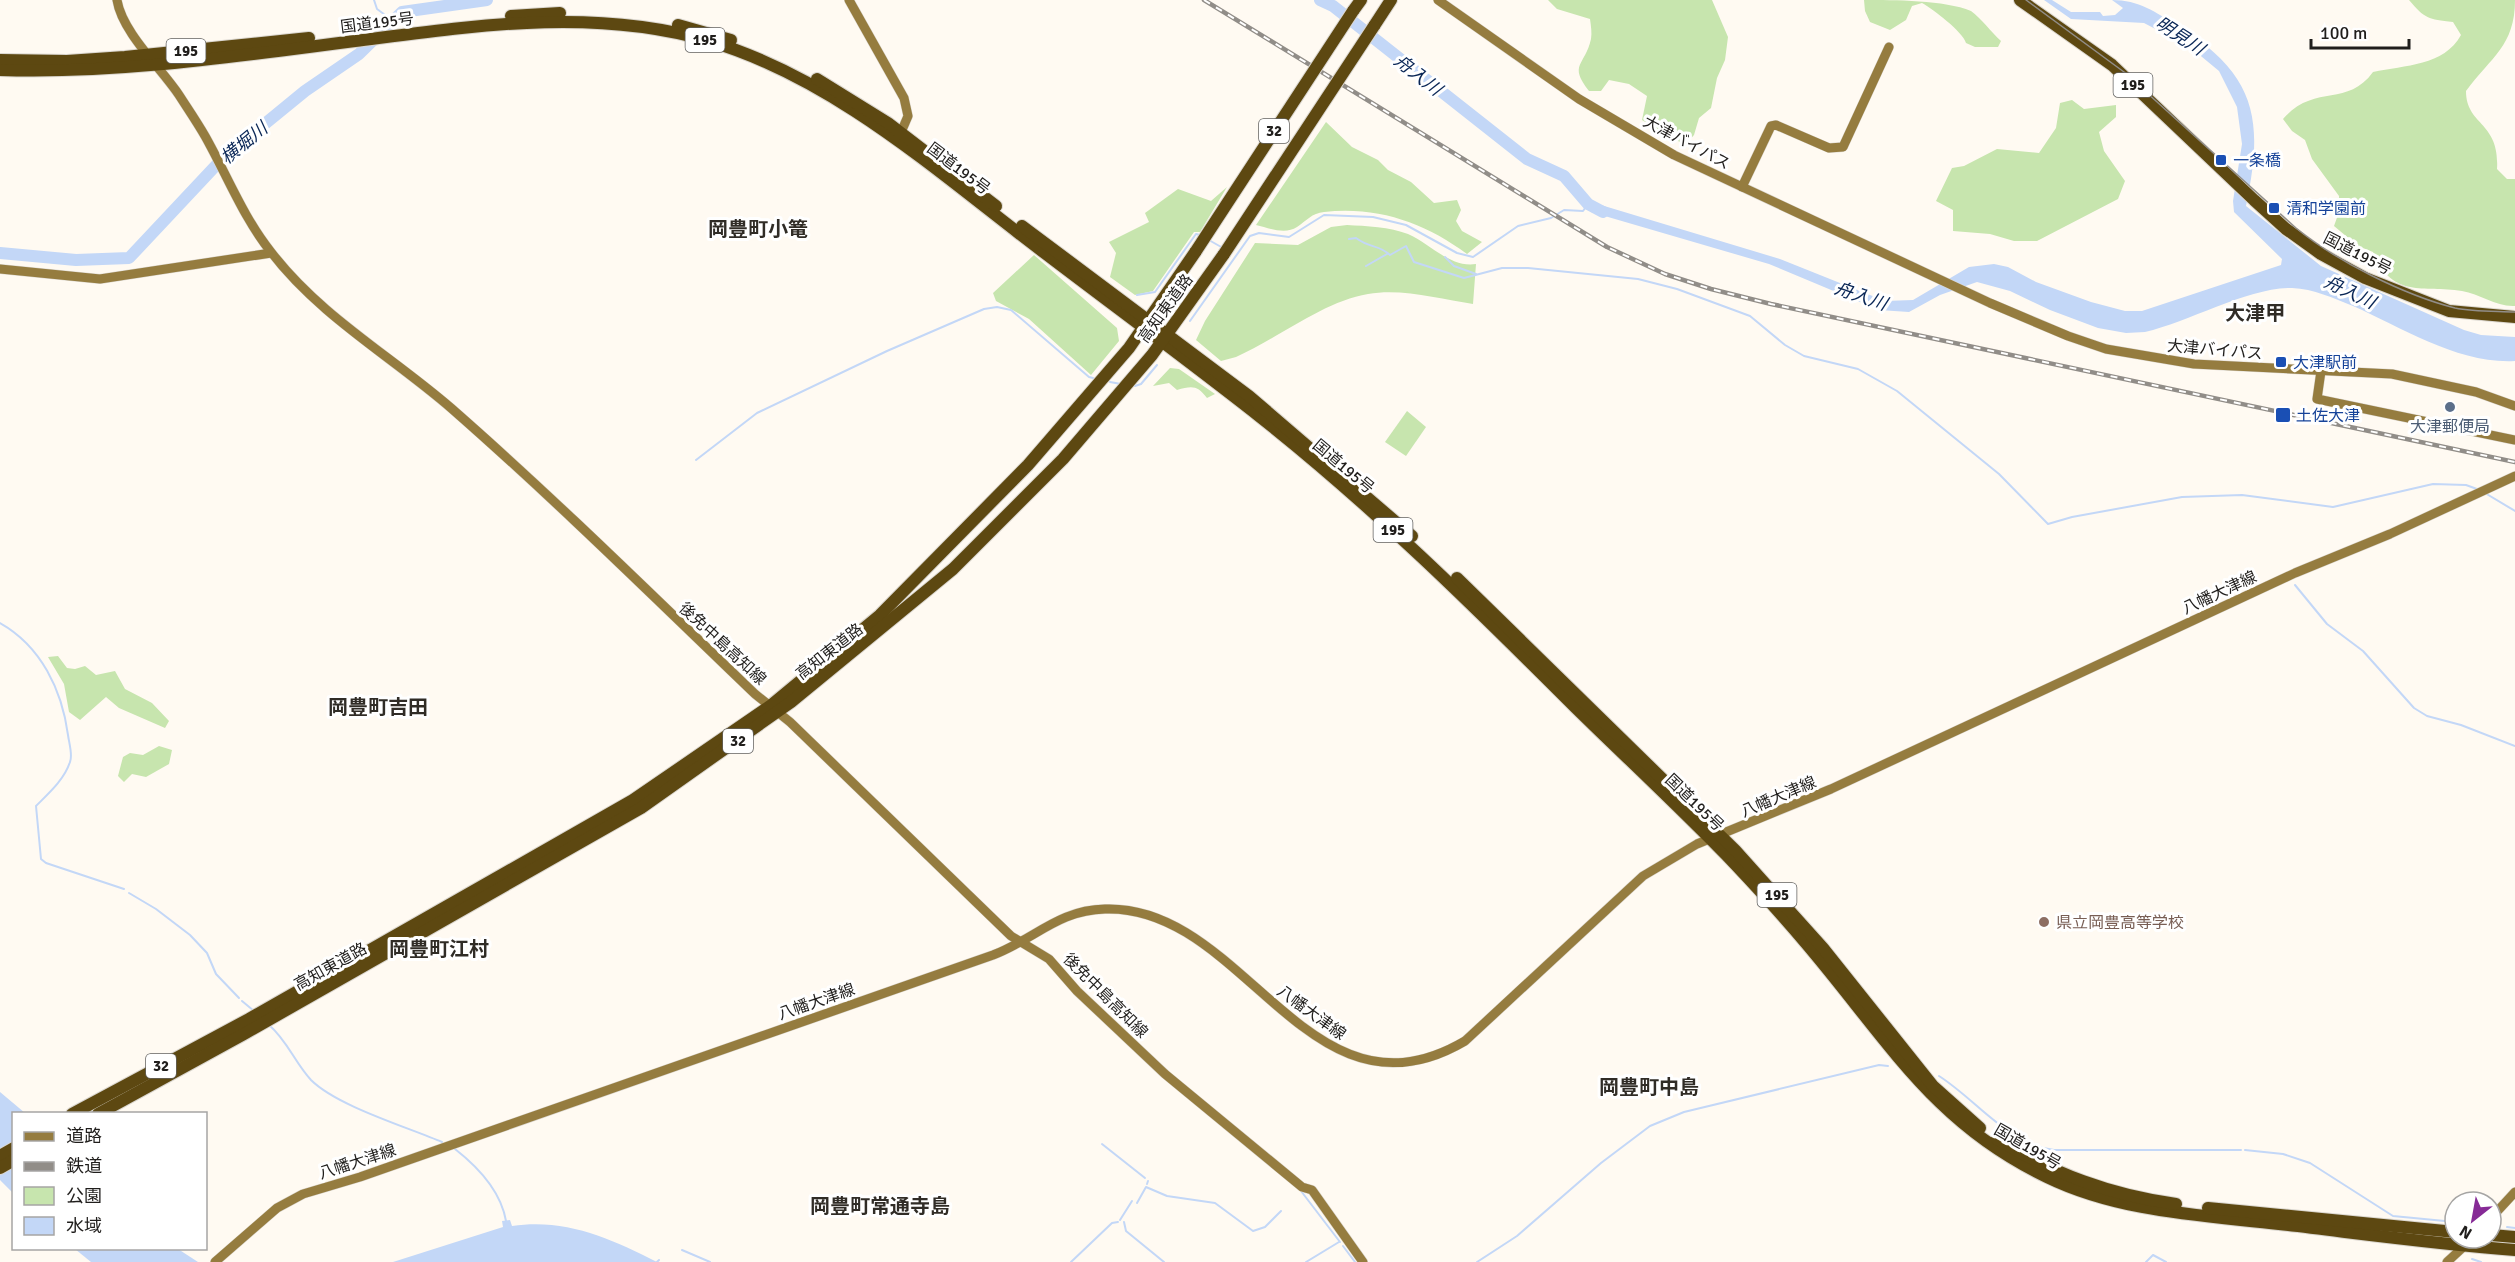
<svg xmlns="http://www.w3.org/2000/svg" width="2515" height="1262" viewBox="0 0 2515 1262" font-family="Signika,'Noto Sans JP',sans-serif">
	<style>
		.green { fill: #c7e5ae }
		.water { fill: #c3d7f7 }
		.lines { fill: none; stroke-linecap: round; stroke-linejoin: round }
		.stream { stroke: #c3d7f7; stroke-width: 2 }
		.river { stroke: #c3d7f7; stroke-width: 12 }
		.secondary-casing { stroke: #dbd7d0; stroke-width: 10 }
		.highway-casing { stroke: #dbd7d0; stroke-width: 14 }
		.secondary { stroke: #957c3f; stroke-width: 9 }
		.highway { stroke: #5d4811; stroke-width: 12 }
		.tram { stroke: #918d88; stroke-width: 1.5 }
		.rail-casing { stroke: #918d88; stroke-width: 4.5 }
		.rail { stroke: #fff; stroke-width: 2; stroke-dasharray: 7; stroke-linecap: butt }
		.highway-bridge-casing { stroke: #dbd7d0; stroke-width: 14; stroke-linecap: butt }
		.highway-bridge { stroke: #5d4811; stroke-width: 12 }
		.transit-dot { fill: #1a4fb4; stroke: #fff; stroke-width: 2 }
		.service-dot { fill: #5c6f8a; stroke: #fff; stroke-width: 2 }
		.education-dot { fill: #8d6e63; stroke: #fff; stroke-width: 2 }
		.labels { text-anchor: middle; stroke-width: 6; stroke-linejoin: round; paint-order: stroke }
		.shield { fill: #fff; stroke: #636260; stroke-width: 1.5 }
		.shield-label { font-size: 15px; font-weight: bold; fill: #201e1c }
		.street-label { font-size: 16px; fill: #201e1c; stroke: #fff }
		.transit-label { font-size: 16px; fill: #164399; stroke: #fff; text-anchor: start }
		.service-label { font-size: 16px; fill: #4e5e75; stroke: #fff }
		.education-label { font-size: 16px; fill: #785e54; stroke: #fff; text-anchor: start }
		.water-label { font-size: 18px; font-style: italic; fill: #092656; stroke: #fff }
		.quarter-label { font-size: 20px; font-weight: bold; fill: #302c26; stroke: #fff }
	</style>
	<rect width="100%" height="100%" fill="#fffaf2"/>
	<g class="green">
		<path d="M1548,0H1712L1728,37L1725,60L1717,78L1711,108L1699,118L1694,135L1685,145L1642,120L1647,96L1629,84L1609,80L1601,91H1589C1568,64 1585,66 1591,39C1592,33 1591,26 1590,19L1557,9Z"/>
		<path d="M1864,0C1894,0 1945,0 1971,11C1981,18 1991,32 2001,41L1998,47H1975L1966,43C1963,32 1933,9 1922,3L1912,6L1906,20L1890,30L1870,22L1865,11Z"/>
		<path d="M2409,0H2515C2515,46 2491,57 2466,91C2466,126 2500,121 2497,169L2507,179H2515V306C2496,307 2480,294 2462,291C2422,285 2392,299 2373,252L2358,246L2334,226L2339,212V196L2312,159L2305,140L2292,131L2283,119C2314,83 2347,108 2373,72C2405,65 2444,66 2461,35L2453,22C2428,19 2425,19 2409,0Z"/>
		<polygon points="2072,100 2084,109 2116,105 2116,117 2099,132 2104,151 2125,181 2118,199 2037,241 2014,241 1990,234 1953,231 1953,210 1936,201 1952,168 1964,166 1997,149 2039,153 2056,128 2060,103"/>
		<path d="M1326,122L1352,147L1378,160L1388,170L1411,182L1434,203L1457,200L1461,210L1456,221L1462,231L1482,242L1467,254C1425,223 1378,206 1324,212C1312,213 1306,221 1297,227C1285,235 1269,228 1256,225Z"/>
		<polygon points="1227,187 1200,232 1194,232 1153,291 1135,295 1110,277 1116,253 1109,242 1149,222 1145,213 1178,189 1211,201"/>
		<path d="M1347,225C1366,226 1390,227 1408,234C1431,244 1450,268 1476,264L1473,304C1440,299 1402,288 1368,294C1324,301 1277,339 1236,357L1221,361L1196,340L1205,321L1255,243L1298,245L1331,227Z"/>
		<polygon points="1034,255 1117,328 1119,341 1091,375 1029,319 996,301 993,293"/>
		<path d="M1170,368L1179,369L1215,394L1207,398C1197,385 1192,386 1177,390L1169,383L1153,386Z"/>
		<polygon points="1407,411 1426,427 1406,456 1385,442"/>
		<polygon points="58,656 67,668 75,669 85,666 96,675 115,671 125,689 152,703 169,721 165,728 119,708 106,697 80,720 69,712 64,684 48,657"/>
		<polygon points="159,746 172,750 169,764 146,777 132,774 124,782 118,776 123,757 130,753 143,755"/>
	</g>
	<g class="water">
		<path d="M2044,0H2052L2071,12H2100L2103,16L2115,15L2123,8L2112,0C2139,0 2155,12 2178,26C2257,75 2264,120 2246,206L2321,266L2464,330L2481,335L2515,337V361C2458,364 2403,328 2353,306C2333,298 2314,289 2292,288C2249,287 2189,322 2145,332L2126,333L2098,328L2050,310L2010,291L1977,282L1940,295L1909,312L1879,310L1769,264L1591,212L1588,208L1591,202L1780,259L1885,301L1913,300L1969,267L1994,264L2008,267L2036,282L2091,302L2125,311H2142L2281,265L2282,259L2234,212L2233,201L2242,144L2237,107L2219,71L2190,47L2144,23L2071,19Z"/>
		<polygon points="0,1092 25,1113 14,1114 13,1193 0,1180"/>
		<path d="M510,1220L512,1226C565,1218 610,1238 657,1262H393L503,1227L502,1221Z"/>
		<polygon points="75,1249 178,1249 198,1262 91,1262"/>
	</g>
	<g class="lines">
		<g class="stream">
			<polyline points="374,0 377,9 392,20"/>
			<polyline points="1207,239 1223,248"/>
			<path d="M1349,239L1356,238C1371,249 1378,244 1390,255L1406,246L1414,262L1464,278L1502,268H1528L1638,279L1677,289L1750,316L1785,345L1804,356L1858,369L1897,391L1999,474L2048,524L2072,517L2182,497L2242,495L2333,507L2433,484L2466,485L2477,489"/>
			<polyline points="1445,257 1454,266 1476,274"/>
			<polyline points="1366,266 1387,254"/>
			<polyline points="1137,295 1155,292 1196,234 1200,235"/>
			<polyline points="1190,321 1250,236 1259,233 1289,237 1324,215 1373,217 1406,225 1457,253 1473,257 1518,226 1551,218 1564,210 1583,211 1588,204"/>
			<polyline points="1110,382 1121,384"/>
			<polyline points="1135,386 1141,384 1157,365"/>
			<polyline points="696,460 757,413 887,351 984,309 997,307 1011,310 1089,377 1093,378"/>
			<polyline points="2485,493 2515,511"/>
			<polyline points="2295,585 2327,624 2363,651 2414,708 2427,716 2461,725 2515,746"/>
			<path d="M0,623C41,646 62,690 68,735C69,743 73,755 70,762C64,780 49,793 36,806L41,859L46,863L124,889"/>
			<polyline points="129,893 156,909 190,935 207,953 216,974 239,998"/>
			<polyline points="242,1001 254,1011"/>
			<path d="M269,1025C287,1040 295,1063 311,1080C337,1106 407,1127 442,1142"/>
			<path d="M1939,1076C1978,1101 2006,1143 2054,1150H2241"/>
			<polyline points="1102,1144 1145,1178"/>
			<path d="M455,1149C478,1167 501,1192 506,1221"/>
			<polyline points="2245,1150 2283,1154 2310,1163 2393,1216 2455,1222"/>
			<polyline points="1147,1184 1148,1181"/>
			<polyline points="1301,1191 1340,1242"/>
			<polyline points="1137,1203 1146,1187 1167,1196 1215,1203 1253,1231 1265,1227 1281,1211"/>
			<polyline points="1120,1220 1132,1201"/>
			<polyline points="1124,1222 1126,1231 1164,1262"/>
			<polyline points="2507,1227 2515,1228"/>
			<polyline points="1343,1246 1355,1262"/>
			<polyline points="682,1250 710,1262"/>
			<polyline points="2472,1259 2481,1262"/>
			<polyline points="657,1262 659,1260"/>
			<polyline points="1071,1262 1112,1223 1118,1222"/>
			<polyline points="1306,1262 1339,1242"/>
			<polyline points="1477,1262 1517,1236 1601,1163 1650,1126 1684,1112 1879,1065 1888,1066"/>
			<polyline points="2146,1262 2153,1255 2166,1262"/>
		</g>
		<g class="river">
			<polyline points="1320,0 1333,6 1527,159 1564,176 1588,204 1603,212"/>
			<polyline points="0,253 76,260 129,258 222,159 305,91 359,54 402,12 487,0"/>
		</g>
		<defs>
			<g id="secondary">
				<path d="M117,0C122,32 161,68 179,95C188,109 197,122 205,136C227,175 243,217 271,252C320,316 391,356 451,408C556,500 655,598 755,694L790,722L1011,936L1049,959L1077,991L1165,1074L1302,1187L1312,1190L1363,1262"/>
				<polyline points="849,0 904,98 908,116 899,137"/>
				<polyline points="1438,0 1579,99 1674,155 1990,303 2068,336 2106,349 2194,364 2392,374 2476,392 2515,406"/>
				<polyline points="1742,187 1771,126 1776,125 1829,148 1843,147 1889,47"/>
				<polyline points="0,269 100,279 271,253"/>
				<polyline points="2321,371 2317,399 2515,440"/>
				<polyline points="2491,1218 2515,1192"/>
				<path d="M215,1262L277,1208L303,1194L360,1177L993,955C1035,939 1058,910 1105,909C1245,904 1309,1133 1465,1041L1643,876L1697,844L1831,789L2295,573L2390,534L2515,476"/>
				<polyline points="2447,1262 2473,1238"/>
			</g>
			<g id="highway">
				<polyline points="2020,0 2112,65 2254,200 2286,229 2321,254 2365,278 2449,311 2515,317"/>
				<polyline points="1353,11 1361,0"/>
				<polyline points="511,16 560,13"/>
				<polyline points="678,25 731,40"/>
				<polyline points="1374,26 1391,0"/>
				<polyline points="0,60 67,61 125,57 309,38"/>
				<path d="M0,70C119,74 237,56 355,41C473,26 593,7 709,41C837,79 941,175 1046,254C1117,308 1189,361 1259,416C1372,505 1474,606 1576,708C1629,760 1684,811 1735,864C1769,900 1802,937 1833,976C1900,1059 1946,1129 2047,1177C2119,1212 2201,1215 2279,1224C2357,1233 2436,1244 2515,1250"/>
				<polyline points="817,79 888,123 996,206"/>
				<polyline points="1022,226 1249,396 1412,536"/>
				<polyline points="1457,578 1735,850 1823,948 1933,1086 1980,1128"/>
				<polyline points="72,1114 249,1019 633,800 770,706 880,615 1028,465 1129,348 1196,251"/>
				<polyline points="98,1114 244,1034 641,808 791,702 953,569 1063,459 1152,355 1224,254"/>
				<path d="M1997,1139C2054,1174 2110,1195 2176,1204"/>
				<polyline points="0,1156 14,1148"/>
				<polyline points="0,1168 14,1160"/>
				<polyline points="2208,1208 2455,1232"/>
				<polyline points="2491,1235 2515,1237"/>
			</g>
		</defs>
		<use href="#secondary" class="secondary-casing"/>
		<use href="#highway" class="highway-casing"/>
		<use href="#secondary" class="secondary"/>
		<use href="#highway" class="highway"/>
		<path class="tram" d="M2026,0L2124,72L2296,228C2336,261 2404,295 2455,308C2474,312 2496,311 2515,312"/>
		<defs>
			<polyline id="rail" points="1204,0 1607,247 1665,274 1711,289 1771,304 2515,462"/>
		</defs>
		<use href="#rail" class="rail-casing"/>
		<use href="#rail" class="rail"/>
		<defs>
			<g id="highway-bridge">
				<polyline points="1196,251 1353,11"/>
				<polyline points="1224,254 1374,26"/>
			</g>
		</defs>
		<use href="#highway-bridge" class="highway-bridge-casing"/>
		<use href="#highway-bridge" class="highway-bridge"/>
	</g>
	<g class="transit-dot">
		<rect x="2215" y="154" width="12" height="12" rx="3"/>
		<rect x="2268" y="202" width="12" height="12" rx="3"/>
		<rect x="2275" y="356" width="12" height="12" rx="3"/>
		<rect x="2275" y="407" width="16" height="16" rx="3"/>
	</g>
	<circle class="service-dot" cx="2450" cy="407" r="6"/>
	<circle class="education-dot" cx="2044" cy="922" r="6"/>
	<g class="labels">
		<g class="shield">
			<rect x="685.5" y="28" width="39" height="24" rx="4.5"/>
			<rect x="166.5" y="39" width="39" height="24" rx="4.5"/>
			<rect x="2113.5" y="73" width="39" height="24" rx="4.5"/>
			<rect x="1259" y="119" width="30" height="24" rx="4.5"/>
			<rect x="1373.5" y="518" width="39" height="24" rx="4.5"/>
			<rect x="723" y="729" width="30" height="24" rx="4.5"/>
			<rect x="1757.5" y="883" width="39" height="24" rx="4.5"/>
			<rect x="146" y="1054" width="30" height="24" rx="4.5"/>
		</g>
		<g class="shield-label">
			<text x="705" y="45">195</text>
			<text x="186" y="56">195</text>
			<text x="2133" y="90">195</text>
			<text x="1274" y="136">32</text>
			<text x="1393" y="535">195</text>
			<text x="738" y="746">32</text>
			<text x="1777" y="900">195</text>
			<text x="161" y="1071">32</text>
		</g>
		<g class="street-label">
			<text transform="translate(377 22) rotate(-7)" y="6">国道195号</text>
			<text transform="translate(1687 142) rotate(28)" y="6">大津バイパス</text>
			<text transform="translate(959 168) rotate(37)" y="6">国道195号</text>
			<text transform="translate(2358 253) rotate(27)" y="6">国道195号</text>
			<text transform="translate(1165 308) rotate(-54)" y="6">高知東道路</text>
			<text transform="translate(2215 349) rotate(5)" y="6">大津バイパス</text>
			<text transform="translate(1344 466) rotate(40)" y="6">国道195号</text>
			<text transform="translate(2219 592) rotate(-25)" y="6">八幡大津線</text>
			<text transform="translate(723 643) rotate(43)" y="6">後免中島高知線</text>
			<text transform="translate(829 651) rotate(-38)" y="6">高知東道路</text>
			<text transform="translate(1778 796) rotate(-23)" y="6">八幡大津線</text>
			<text transform="translate(1695 802) rotate(44)" y="6">国道195号</text>
			<text transform="translate(330 966) rotate(-29)" y="6">高知東道路</text>
			<text transform="translate(1106 995) rotate(45)" y="6">後免中島高知線</text>
			<text transform="translate(816 1001) rotate(-19)" y="6">八幡大津線</text>
			<text transform="translate(1312 1012) rotate(36)" y="6">八幡大津線</text>
			<text transform="translate(2028 1146) rotate(30)" y="6">国道195号</text>
			<text transform="translate(357 1161) rotate(-18)" y="6">八幡大津線</text>
		</g>
		<g class="transit-label">
			<text x="2233" y="166">一条橋</text>
			<text x="2286" y="214">清和学園前</text>
			<text x="2293" y="368">大津駅前</text>
			<text x="2296" y="421">土佐大津</text>
		</g>
		<g class="service-label">
			<text x="2450" y="432">大津郵便局</text>
		</g>
		<g class="education-label">
			<text x="2056" y="928">県立岡豊高等学校</text>
		</g>
		<g class="water-label">
			<text transform="translate(2180 36) rotate(33)" y="6">明見川</text>
			<text transform="translate(1418 75) rotate(38)" y="6">舟入川</text>
			<text transform="translate(244 143) rotate(-39)" y="6">横堀川</text>
			<text transform="translate(2350 292) rotate(25)" y="6">舟入川</text>
			<text transform="translate(1861 296) rotate(19)" y="6">舟入川</text>
		</g>
		<g class="quarter-label">
			<text x="758" y="236">岡豊町小篭</text>
			<text x="2255" y="320">大津甲</text>
			<text x="378" y="714">岡豊町吉田</text>
			<text x="439" y="956">岡豊町江村</text>
			<text x="1649" y="1094">岡豊町中島</text>
			<text x="880" y="1213">岡豊町常通寺島</text>
		</g>
	</g>
	<rect x="12" y="1112" width="195" height="138" fill="#ffffff" stroke="#a6a5a4" stroke-width="1.5"/>
	<rect x="24" y="1132" width="30" height="9" fill="#957c3f" stroke="#a6a5a4" stroke-width="1.5"/>
	<text x="66" y="1142" font-size="18" fill="#201e1c">道路</text>
	<rect x="24" y="1162" width="30" height="9" fill="#918d88" stroke="#a6a5a4" stroke-width="1.5"/>
	<text x="66" y="1172" font-size="18" fill="#201e1c">鉄道</text>
	<rect x="24" y="1187" width="30" height="18" fill="#c7e5ae" stroke="#a6a5a4" stroke-width="1.5"/>
	<text x="66" y="1202" font-size="18" fill="#201e1c">公園</text>
	<rect x="24" y="1217" width="30" height="18" fill="#c3d7f7" stroke="#a6a5a4" stroke-width="1.5"/>
	<text x="66" y="1232" font-size="18" fill="#201e1c">水域</text>
	<g transform="translate(2473 1220) rotate(211)"><circle r="28" fill="#ffffff" stroke="#a6a5a4" stroke-width="1.5"/>
	<path d="M0-4.5L10 22L0 15L-10 22Z" fill="#862a96"/>
	<text y="-9" font-size="16" font-weight="bold" text-anchor="middle" fill="#201e1c">N</text>
	</g>
	<path d="M2311 39v9h98v-9" fill="none" stroke="#201e1c" stroke-width="3"/>
	<text x="2320" y="39" font-size="18" fill="#201e1c" stroke="#ffffff" stroke-width="4.5" paint-order="stroke">100 m</text>
</svg>
